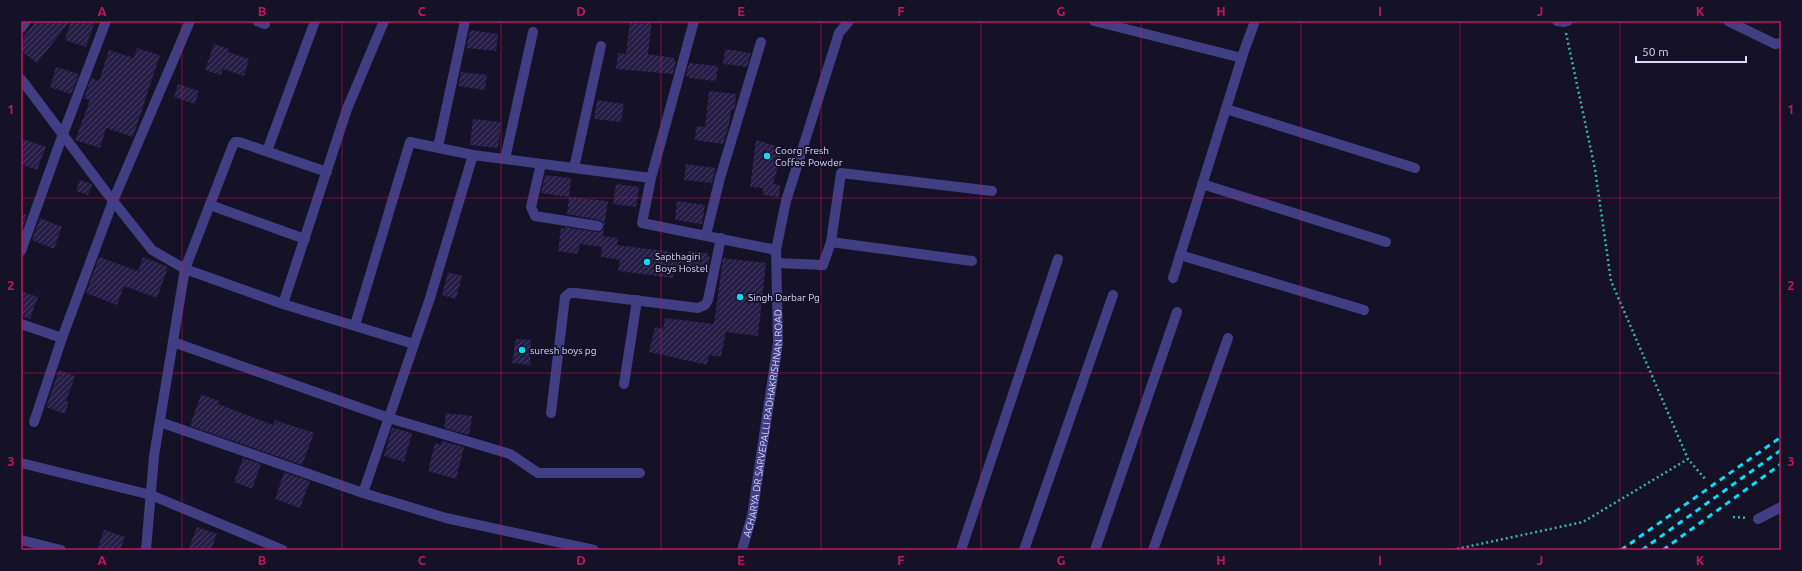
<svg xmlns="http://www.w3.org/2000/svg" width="1802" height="571" viewBox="0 0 1802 571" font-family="Ubuntu,sans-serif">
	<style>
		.building { fill: url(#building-hatch) }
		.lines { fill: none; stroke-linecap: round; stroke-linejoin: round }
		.path { stroke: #36b4ad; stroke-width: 2.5; stroke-dasharray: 2 3; stroke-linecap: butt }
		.minor { stroke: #413e84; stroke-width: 10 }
		.tertiary { stroke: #413e84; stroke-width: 10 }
		.rail { stroke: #0edcf4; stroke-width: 3; stroke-dasharray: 6 5; stroke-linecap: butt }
		.grid { fill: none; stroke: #c2185b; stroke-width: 1; stroke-opacity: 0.55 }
		.poi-dot { fill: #0edcf4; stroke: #151127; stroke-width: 1.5 }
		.labels { text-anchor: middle; stroke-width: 3.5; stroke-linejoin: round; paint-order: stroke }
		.poi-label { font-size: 10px; fill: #ddd9fd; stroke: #151127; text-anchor: start }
		.street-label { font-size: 10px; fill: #ddd9fd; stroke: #151127 }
		.neatline { fill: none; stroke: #c2185b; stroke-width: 1.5 }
		.grid-label { font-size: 13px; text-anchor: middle; font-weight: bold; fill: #c2185b }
	</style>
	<defs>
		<pattern id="building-hatch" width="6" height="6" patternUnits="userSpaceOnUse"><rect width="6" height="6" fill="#261e47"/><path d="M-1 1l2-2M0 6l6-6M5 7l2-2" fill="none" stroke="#453e62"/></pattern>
	</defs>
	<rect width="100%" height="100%" fill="#151127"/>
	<g class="building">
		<polygon points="36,21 70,21 37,63 21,51 21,40"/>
		<polygon points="71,21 95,21 86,47 65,40"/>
		<polygon points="630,21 652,21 648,54 674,58 674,61 676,61 673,74 616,69 618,53 626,54"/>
		<polygon points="470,30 498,34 496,51 466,48"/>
		<polygon points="214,44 229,49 228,52 249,59 244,76 223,69 221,75 205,70"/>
		<polygon points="137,48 160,55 133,137 106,128 100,148 75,140 90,100 84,98 91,78 99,81 109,50 134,58"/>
		<polygon points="725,49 751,53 747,67 723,64"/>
		<polygon points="689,63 718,66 716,81 689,78 689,76 686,76"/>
		<polygon points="56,67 79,74 71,94 50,87"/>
		<polygon points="461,72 487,75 485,90 458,86"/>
		<polygon points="178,84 199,91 195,104 174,97"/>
		<polygon points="709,91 736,94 735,107 734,110 731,110 729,125 723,144 695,140 696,126 705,127"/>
		<polygon points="597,100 624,104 621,122 594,119"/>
		<polygon points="473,119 501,122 498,148 470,145"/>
		<polygon points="21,138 46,147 37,170 21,164"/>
		<polygon points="756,140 783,148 773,184 780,185 779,197 763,195 763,188 750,187"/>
		<polygon points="686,164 716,168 712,183 684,180"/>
		<polygon points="545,175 571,178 569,197 541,193"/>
		<polygon points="80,180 92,184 88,195 76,191"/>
		<polygon points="616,184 639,187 636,207 613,204"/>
		<polygon points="569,197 608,201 604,227 602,221 599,220 567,214"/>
		<polygon points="677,201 705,205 702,224 675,220"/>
		<polygon points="21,213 27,215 21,232"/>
		<polygon points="40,218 62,227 54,249 32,240"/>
		<polygon points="565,227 597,232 603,230 604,227 602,247 580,244 578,254 558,251 561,228 565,229"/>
		<polygon points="603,236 618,238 617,245 688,254 688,251 708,253 708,256 710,257 707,271 674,267 673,278 618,271 620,260 601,257"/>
		<polygon points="99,257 138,271 143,257 168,267 157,298 124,286 117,305 86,293"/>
		<polygon points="723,258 766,263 758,336 726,332 721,357 709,355 707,365 649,352 655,327 663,329 665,318 714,324"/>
		<polygon points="448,272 462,276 456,299 442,295"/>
		<polygon points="21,291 38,297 30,319 21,316"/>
		<polygon points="516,339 531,340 530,365 512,363"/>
		<polygon points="59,370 75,376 66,401 69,402 65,414 46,407"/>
		<polygon points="201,394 219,401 218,404 273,425 275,420 314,433 302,465 190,426"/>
		<polygon points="446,413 472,416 469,435 444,428"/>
		<polygon points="392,428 412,433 404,462 384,456"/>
		<polygon points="442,441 464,447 456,479 428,471 435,443 441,445"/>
		<polygon points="243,458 261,464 252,489 234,482"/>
		<polygon points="284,472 310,481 300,508 275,499"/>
		<polygon points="197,527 217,534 211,550 188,550"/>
		<polygon points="104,530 125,537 120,550 97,550"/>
	</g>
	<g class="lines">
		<g class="path">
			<polyline points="1566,33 1595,169 1611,281 1688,459"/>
			<polyline points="1733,517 1747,518"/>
			<polyline points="1452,550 1583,522 1688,459 1706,480"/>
		</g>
		<g class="minor">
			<polyline points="257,21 265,24"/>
			<polyline points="694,21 651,178 642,223 776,250"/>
			<polyline points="1094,21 1242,58"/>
			<polyline points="1557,21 1564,22 1568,21"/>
			<polyline points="1728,21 1775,44 1781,43"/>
			<polyline points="21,28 26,21"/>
			<polyline points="21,79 106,192 152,250 185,269 283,304 414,344"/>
			<polyline points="1226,109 1415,168"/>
			<polyline points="438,147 465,21"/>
			<polyline points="267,151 315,21"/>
			<polyline points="505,159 533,32"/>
			<polyline points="541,164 531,207 535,216 598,226"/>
			<polyline points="574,168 601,46"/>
			<polyline points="1202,184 1386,242"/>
			<polyline points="210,205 305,239"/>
			<polyline points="706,235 720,178 761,42"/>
			<polyline points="831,242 972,261"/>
			<polyline points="21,251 63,134 106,21"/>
			<polyline points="1180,255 1364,310"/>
			<polyline points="777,263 823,265 831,242 841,173 992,191"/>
			<polyline points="1173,278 1244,51 1255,21"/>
			<polyline points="283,304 347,109 384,21"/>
			<polyline points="21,324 62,338"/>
			<polyline points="355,325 410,142 473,155 651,178"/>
			<polyline points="173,342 389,418 510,454 538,473 640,473"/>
			<polyline points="624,384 637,300"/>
			<polyline points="551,413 565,297 570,293 576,293 698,308 705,305 708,300 721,238"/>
			<polyline points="34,422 62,338 113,201 190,21"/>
			<polyline points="160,422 363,493 446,518 594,550"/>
			<polyline points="21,463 151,495 283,550"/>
			<polyline points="363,493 430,298 473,155"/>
			<polyline points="1758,519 1781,507"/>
			<polyline points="21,540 61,550"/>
			<polyline points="146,550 154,456 185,269 233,145 235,142 239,142 327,172"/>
			<polyline points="961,550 1058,259"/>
			<polyline points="1024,550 1113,295"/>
			<polyline points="1095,550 1177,312"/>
			<polyline points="1153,550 1228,338"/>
		</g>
		<path class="tertiary" id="s1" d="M742,550L752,516L778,343L776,250L786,201L839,33L849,21"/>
		<g class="rail">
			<polyline points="1621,550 1781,437"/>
			<polyline points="1642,550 1781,450"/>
			<polyline points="1663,550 1781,464"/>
		</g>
	</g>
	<path class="grid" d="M182,21V550M342,21V550M501,21V550M661,21V550M821,21V550M981,21V550M1141,21V550M1301,21V550M1460,21V550M1620,21V550M21,198H1781M21,373H1781"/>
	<g class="poi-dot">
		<circle cx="767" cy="156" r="4"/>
		<circle cx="647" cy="262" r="4"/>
		<circle cx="740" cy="297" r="4"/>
		<circle cx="522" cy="350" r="4"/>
	</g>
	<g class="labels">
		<g class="poi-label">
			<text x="775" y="154">Coorg Fresh<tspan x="775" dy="12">Coffee Powder</tspan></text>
			<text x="655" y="260">Sapthagiri<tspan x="655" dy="12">Boys Hostel</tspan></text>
			<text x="748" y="301">Singh Darbar Pg</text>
			<text x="530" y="354">suresh boys pg</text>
		</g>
		<g class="street-label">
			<text dy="4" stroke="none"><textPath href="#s1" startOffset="129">ACHARYA DR SARVEPALLI RADHAKRISHNAN ROAD</textPath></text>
		</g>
	</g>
	<rect width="1802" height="571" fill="none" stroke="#151127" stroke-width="44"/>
	<path d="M1636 56v6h110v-6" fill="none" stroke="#ddd9fd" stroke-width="2"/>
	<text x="1642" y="56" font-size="12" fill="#ddd9fd" stroke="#151127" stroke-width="3" paint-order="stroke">50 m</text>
	<rect x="22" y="22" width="1758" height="527" class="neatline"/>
	<g class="grid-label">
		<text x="102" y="16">A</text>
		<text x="262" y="16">B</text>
		<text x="422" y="16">C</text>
		<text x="581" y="16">D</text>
		<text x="741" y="16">E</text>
		<text x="901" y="16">F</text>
		<text x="1061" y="16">G</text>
		<text x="1221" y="16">H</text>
		<text x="1380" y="16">I</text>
		<text x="1540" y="16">J</text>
		<text x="1700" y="16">K</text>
		<text x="11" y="114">1</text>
		<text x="1791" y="114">1</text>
		<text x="11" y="290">2</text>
		<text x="1791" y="290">2</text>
		<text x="11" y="466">3</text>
		<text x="1791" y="466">3</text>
		<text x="102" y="565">A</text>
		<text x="262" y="565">B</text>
		<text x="422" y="565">C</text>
		<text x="581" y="565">D</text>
		<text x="741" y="565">E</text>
		<text x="901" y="565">F</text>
		<text x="1061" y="565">G</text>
		<text x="1221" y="565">H</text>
		<text x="1380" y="565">I</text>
		<text x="1540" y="565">J</text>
		<text x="1700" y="565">K</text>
	</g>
</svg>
